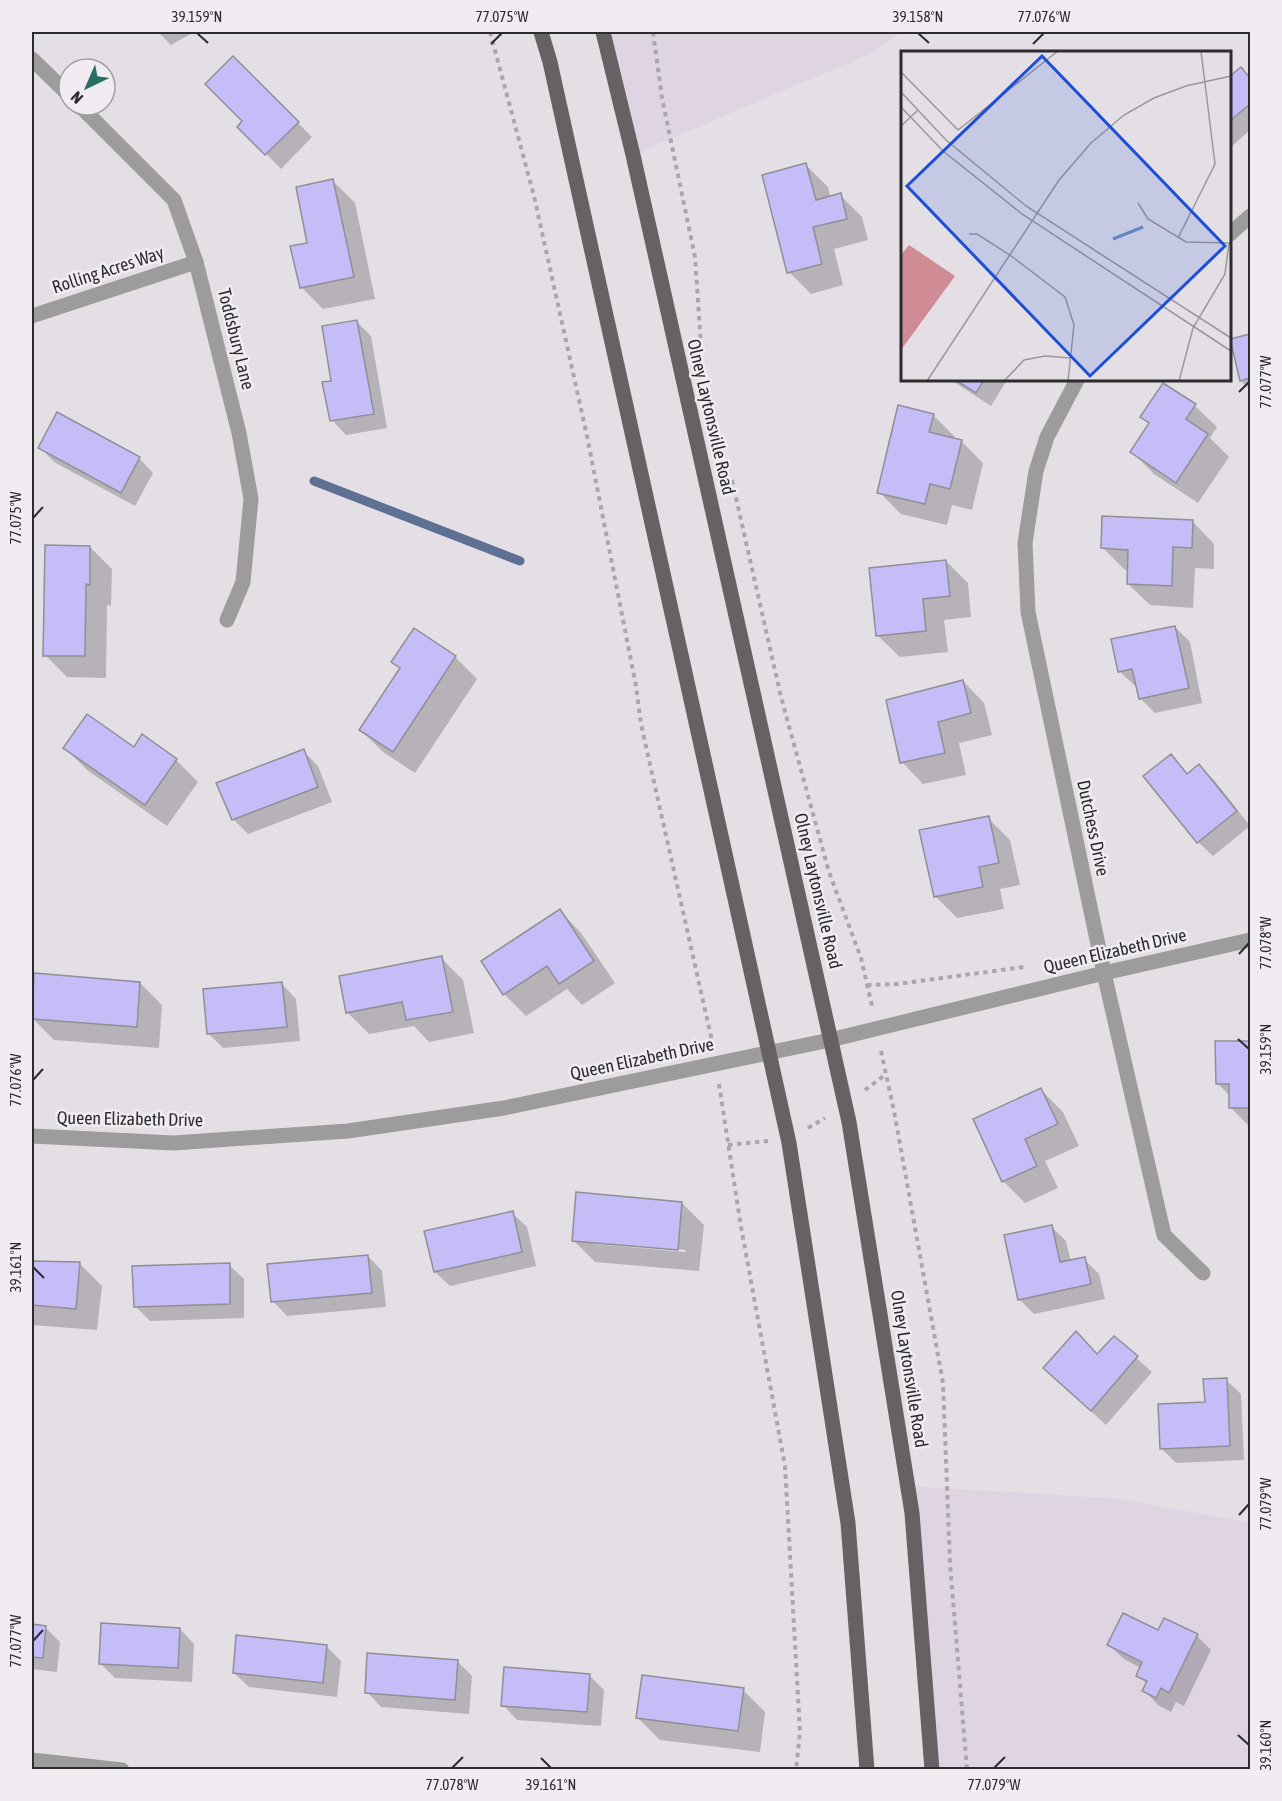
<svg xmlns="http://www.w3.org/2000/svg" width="1282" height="1801" viewBox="0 0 1282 1801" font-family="'Asap Condensed',sans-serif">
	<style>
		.built { fill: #dfd5e2 }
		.shadow { fill: #0003; fill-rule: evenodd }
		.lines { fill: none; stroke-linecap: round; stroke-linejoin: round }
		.stream { stroke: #5e7093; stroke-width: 9 }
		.building { fill: #c4bdf7; stroke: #8f8f95; stroke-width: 1.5 }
		.path { stroke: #aaa7ab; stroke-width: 4; stroke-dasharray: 4.5 4.5; stroke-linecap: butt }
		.minor { stroke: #9e9b9c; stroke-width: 15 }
		.major { stroke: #666163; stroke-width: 15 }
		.ticks { fill: none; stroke: #2c2b2d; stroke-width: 2 }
		.labels { text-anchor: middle; stroke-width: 5; stroke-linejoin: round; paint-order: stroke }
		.street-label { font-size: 18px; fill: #2c2b2d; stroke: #f1ecf2 }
		.inset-river { fill: none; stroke: #738dbf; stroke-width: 3 }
		.inset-road { fill: none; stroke: #9a979b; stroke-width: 1.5 }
		.view { fill: #1d4ed8; fill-opacity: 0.15; stroke: #1d4ed8; stroke-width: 3 }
		.inset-edge { fill: none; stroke: #2c2b2d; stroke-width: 3 }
		.neatline { fill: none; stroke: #2c2b2d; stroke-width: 2 }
		.ticks-label { font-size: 15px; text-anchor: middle; fill: #2c2b2d }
	</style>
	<rect width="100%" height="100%" fill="#e4dfe5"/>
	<g class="built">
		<polygon points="603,32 902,32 870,54 633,155"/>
		<polygon points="908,1486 1121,1499 1250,1523 1250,1769 931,1769"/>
	</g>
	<g class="shadow">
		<polygon points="158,32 194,32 171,45"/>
		<polygon points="233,58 312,137 281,169 239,126 244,121"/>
		<polygon points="1241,69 1250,78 1250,130 1230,148 1230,78"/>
		<polygon points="806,165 828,187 830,197 840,195 862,217 868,240 834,249 843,285 811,294 789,272"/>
		<polygon points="333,181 355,203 375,299 323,309 301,287"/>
		<polygon points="356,321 371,336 387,428 346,435 332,420"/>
		<polygon points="1250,336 1250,390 1241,381 1231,340"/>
		<polygon points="951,380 1007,380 991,406"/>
		<polygon points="1195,406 1217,427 1210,438 1229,457 1198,503 1154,474 1132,452 1150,425 1142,417"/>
		<polygon points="933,415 955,437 954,440 961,441 983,463 972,510 952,505 947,525 901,514 879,492"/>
		<polygon points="40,447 139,458 153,473 135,506 54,462"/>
		<polygon points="1193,522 1214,544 1214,569 1195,568 1193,608 1150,605 1128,584 1129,570 1125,570 1103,548"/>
		<polygon points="90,547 112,569 111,606 107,605 106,678 67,677 45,655"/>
		<polygon points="946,561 968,583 971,617 944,620 948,652 900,657 878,636"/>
		<polygon points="1175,627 1190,642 1202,703 1155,713 1140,698 1137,685 1134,685 1119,671"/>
		<polygon points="455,657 477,679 415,773 383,752 361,730 401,670 393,662"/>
		<polygon points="963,681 984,703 992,735 959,743 966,775 923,784 902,762"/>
		<polygon points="143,737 176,760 198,782 167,826 87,770 65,748 134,749"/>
		<polygon points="303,751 318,766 332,802 248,834 233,819"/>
		<polygon points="1171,756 1188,774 1199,766 1214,780 1250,826 1213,856 1198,842"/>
		<polygon points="988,818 1010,840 1020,885 1000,889 1004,909 957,918 935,896"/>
		<polygon points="560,911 581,933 615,983 582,1005 567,989 526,1016 504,994"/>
		<polygon points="441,958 463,980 474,1033 429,1042 414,1026 369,1034 347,1012"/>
		<polygon points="140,983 162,1005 159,1048 54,1040 32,1018"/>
		<polygon points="282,984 296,999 300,1041 223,1048 208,1033"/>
		<polygon points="1250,1042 1250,1127 1231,1108 1231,1097 1217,1083 1216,1043"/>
		<polygon points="1041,1090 1063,1112 1079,1146 1045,1161 1058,1188 1025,1203 1003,1181"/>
		<path d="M682,1203L704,1225L699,1271L595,1262L573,1240ZM595,1241L686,1250L685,1252L595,1244Z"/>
		<polygon points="512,1213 527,1227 536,1266 450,1286 435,1272"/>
		<polygon points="1051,1226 1066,1241 1071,1262 1084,1259 1099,1274 1105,1299 1034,1314 1020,1300 1005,1237"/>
		<polygon points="368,1256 382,1271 386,1307 287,1316 273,1301"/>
		<polygon points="32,1262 80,1264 102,1286 97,1330 32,1325"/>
		<polygon points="229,1265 244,1279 244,1318 150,1321 136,1307"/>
		<polygon points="1114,1338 1152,1372 1106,1425 1059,1382 1097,1355"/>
		<polygon points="1226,1380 1241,1394 1244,1460 1176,1463 1162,1449"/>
		<polygon points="32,1626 46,1628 60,1642 57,1672 32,1669"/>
		<polygon points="180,1629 194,1644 192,1682 115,1678 100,1663"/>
		<polygon points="1158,1632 1197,1636 1211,1650 1184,1706 1176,1702 1171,1712 1158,1705 1144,1690 1147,1684 1138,1675 1141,1668 1124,1659 1109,1645"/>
		<polygon points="326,1646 341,1661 337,1697 249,1687 234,1673"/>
		<polygon points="457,1661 472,1676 469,1714 381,1707 367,1692"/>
		<polygon points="589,1675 604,1690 601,1726 517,1720 503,1705"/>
		<polygon points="743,1690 765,1712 760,1752 660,1740 638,1718"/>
	</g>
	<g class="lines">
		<polyline class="stream" points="314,481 520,561"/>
	</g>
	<g class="building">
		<polygon points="233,56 299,122 265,155 237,127 242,121 205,84"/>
		<polygon points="1241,67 1250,78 1250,104 1230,121 1230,76"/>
		<polygon points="806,163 816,200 841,193 847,219 813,227 822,264 787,273 762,175"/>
		<polygon points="333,179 354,277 300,288 290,246 307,243 296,187"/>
		<polygon points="357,320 374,414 330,421 322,382 331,381 322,326"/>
		<polygon points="1250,334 1250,378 1240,381 1230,339"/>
		<polygon points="955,380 984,380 976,393"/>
		<polygon points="1163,383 1196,404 1186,419 1208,434 1176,483 1130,452 1149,423 1140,417"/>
		<polygon points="898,405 934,414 929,432 962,440 950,489 930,484 925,504 877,493"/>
		<polygon points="57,412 140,457 121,493 38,448"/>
		<polygon points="1102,516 1193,520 1192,548 1173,547 1172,586 1127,584 1128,550 1101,548"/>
		<polygon points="45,545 90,546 90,585 86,584 85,656 43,656"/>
		<polygon points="946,560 950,596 923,599 926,631 876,636 869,568"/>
		<polygon points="1175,626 1189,688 1139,699 1132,669 1118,672 1111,639"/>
		<polygon points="414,628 456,656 393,752 359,730 400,668 391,662"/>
		<polygon points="963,680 971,713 938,722 945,753 900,763 886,700"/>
		<polygon points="87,714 134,747 142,734 177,759 145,805 63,748"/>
		<polygon points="304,749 318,787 232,820 216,783"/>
		<polygon points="1171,754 1187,774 1199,764 1237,811 1197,843 1143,776"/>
		<polygon points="989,816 999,863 979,867 983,887 934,897 919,830"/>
		<polygon points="560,909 594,961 559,984 547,966 503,995 481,961"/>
		<polygon points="442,956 453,1012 406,1020 402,1002 346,1013 339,976"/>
		<polygon points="34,973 140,982 137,1027 32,1019"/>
		<polygon points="282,982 287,1027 207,1034 203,989"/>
		<polygon points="1215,1041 1250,1041 1250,1108 1229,1108 1229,1084 1216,1084"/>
		<polygon points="1041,1088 1058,1124 1025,1139 1037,1166 1002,1182 973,1119"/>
		<polygon points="576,1192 682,1202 678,1250 572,1241"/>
		<polygon points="513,1211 522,1252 434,1272 424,1231"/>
		<polygon points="1052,1225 1060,1262 1085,1257 1091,1284 1018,1300 1004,1235"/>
		<polygon points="368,1255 372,1293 271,1302 267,1264"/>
		<polygon points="32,1261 80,1262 76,1309 32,1305"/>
		<polygon points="230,1263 230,1304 134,1307 132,1266"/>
		<polygon points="1076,1331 1097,1354 1114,1336 1138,1356 1091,1411 1043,1368"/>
		<polygon points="1227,1378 1230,1446 1160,1449 1158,1404 1205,1402 1203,1379"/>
		<polygon points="1123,1613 1158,1630 1164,1618 1198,1634 1169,1693 1161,1688 1156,1698 1142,1691 1147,1681 1136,1676 1142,1662 1107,1645"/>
		<polygon points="101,1623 180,1628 178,1668 99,1664"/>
		<polygon points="32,1624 46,1626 43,1658 32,1657"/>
		<polygon points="236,1635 327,1645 323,1683 233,1673"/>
		<polygon points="367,1653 458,1660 455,1700 365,1693"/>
		<polygon points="504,1667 590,1674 587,1712 501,1706"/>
		<polygon points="642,1675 744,1688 738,1731 636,1718"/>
	</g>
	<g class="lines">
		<g class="path">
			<polyline points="490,32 534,196 587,436 636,686 641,724 712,1041"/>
			<polyline points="653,32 662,98 695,257 701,345"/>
			<polyline points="732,480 781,697 829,872 861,958 872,1006"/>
			<polyline points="867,985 897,984 1024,967"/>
			<polyline points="881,1051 894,1111 943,1383 950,1563 967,1770"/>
			<polyline points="719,1084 741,1227 785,1466 800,1732 796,1770"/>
			<polyline points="865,1090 886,1074"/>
			<polyline points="808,1128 825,1118"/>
			<polyline points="728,1145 768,1141"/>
		</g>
		<g class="minor">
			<polyline points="32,59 69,95"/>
			<polyline points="79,105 174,200 196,262 239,433 251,499 243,582 227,620"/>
			<polyline points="1230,234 1250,216"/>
			<polyline points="32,316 196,262"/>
			<polyline points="1077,380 1047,437 1036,471 1025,543 1028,612 1104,973 1164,1235 1203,1273"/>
			<polyline points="32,1136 174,1143 348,1131 504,1108 830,1040 1104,973 1250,940"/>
			<polyline points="32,1760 122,1770"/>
		</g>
		<g class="major">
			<polyline points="541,32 550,62 789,1143 848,1523 867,1770"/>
			<polyline points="603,32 633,155 849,1122 912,1513 932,1770"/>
		</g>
	</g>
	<path class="ticks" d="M197,33L208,43M918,33L929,43M491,44L502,33M1033,44L1044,33M1239,392L1249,382M33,518L43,507M1239,954L1249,943M1238,1039L1249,1049M33,1080L43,1069M33,1267L44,1278M1239,1515L1249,1504M33,1641L43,1630M1238,1735L1249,1745M541,1758L551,1768M452,1768L463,1757M994,1768L1005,1757"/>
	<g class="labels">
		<g class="street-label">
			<text transform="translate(108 270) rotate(-18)" y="6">Rolling Acres Way</text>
			<text transform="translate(236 339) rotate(76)" y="6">Toddsbury Lane</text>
			<text transform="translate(711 417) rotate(77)" y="6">Olney Laytonsville Road</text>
			<text transform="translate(1093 828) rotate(78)" y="6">Dutchess Drive</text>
			<text transform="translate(818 891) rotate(77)" y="6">Olney Laytonsville Road</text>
			<text transform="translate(1115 951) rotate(-13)" y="6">Queen Elizabeth Drive</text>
			<text transform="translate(642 1059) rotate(-12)" y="6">Queen Elizabeth Drive</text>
			<text transform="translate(130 1119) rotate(1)" y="6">Queen Elizabeth Drive</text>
			<text transform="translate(909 1369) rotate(81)" y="6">Olney Laytonsville Road</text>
		</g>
	</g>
	<g transform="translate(901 51)">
		<rect width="330" height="330" fill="#e4dfe5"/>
		<path d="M8,194L54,225L0,299V204Z" fill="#cf8c95"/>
		<path class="inset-river" d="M212,188L242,176"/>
		<path class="inset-road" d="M0,21L57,79L157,0M0,41L45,89L125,155L330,287M0,56L42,100L121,163L330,300M0,75L16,60M237,152L247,168L285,191L329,192M68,183H76L109,204L164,246L173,274L167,330M277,187L314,113L300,0M26,330L158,129L190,92L223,64L253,47L285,35L330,25M103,330L123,309L144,305L170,307M278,330L292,277L324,223L328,192"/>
		<path class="view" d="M141,5L324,195L189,325L6,135Z"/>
		<rect width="330" height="330" class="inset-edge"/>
	</g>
	<rect width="1282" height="1801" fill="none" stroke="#f1ecf2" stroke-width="66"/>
	<g transform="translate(87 87) rotate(224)"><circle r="28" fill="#f1ecf2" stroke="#a29fa3" stroke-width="1.5"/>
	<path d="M0-4.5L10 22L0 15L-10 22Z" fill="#286e64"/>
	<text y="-9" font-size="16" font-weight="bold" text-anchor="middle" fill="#2c2b2d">N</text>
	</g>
	<rect x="33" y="33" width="1216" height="1735" class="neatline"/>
	<g class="ticks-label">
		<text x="197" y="22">39.159°N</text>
		<text x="502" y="22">77.075°W</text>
		<text x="918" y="22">39.158°N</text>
		<text x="1044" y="22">77.076°W</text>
		<text transform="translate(1266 382) rotate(-90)" y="5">77.077°W</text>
		<text transform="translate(16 518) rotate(-90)" y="5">77.075°W</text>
		<text transform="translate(1266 943) rotate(-90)" y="5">77.078°W</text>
		<text transform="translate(1266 1049) rotate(-90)" y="5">39.159°N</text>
		<text transform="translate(16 1080) rotate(-90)" y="5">77.076°W</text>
		<text transform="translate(16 1267) rotate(-90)" y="5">39.161°N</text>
		<text transform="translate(1266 1504) rotate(-90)" y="5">77.079°W</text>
		<text transform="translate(16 1641) rotate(-90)" y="5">77.077°W</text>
		<text transform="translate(1266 1745) rotate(-90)" y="5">39.160°N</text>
		<text x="452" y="1790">77.078°W</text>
		<text x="551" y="1790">39.161°N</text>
		<text x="994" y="1790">77.079°W</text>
	</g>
</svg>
